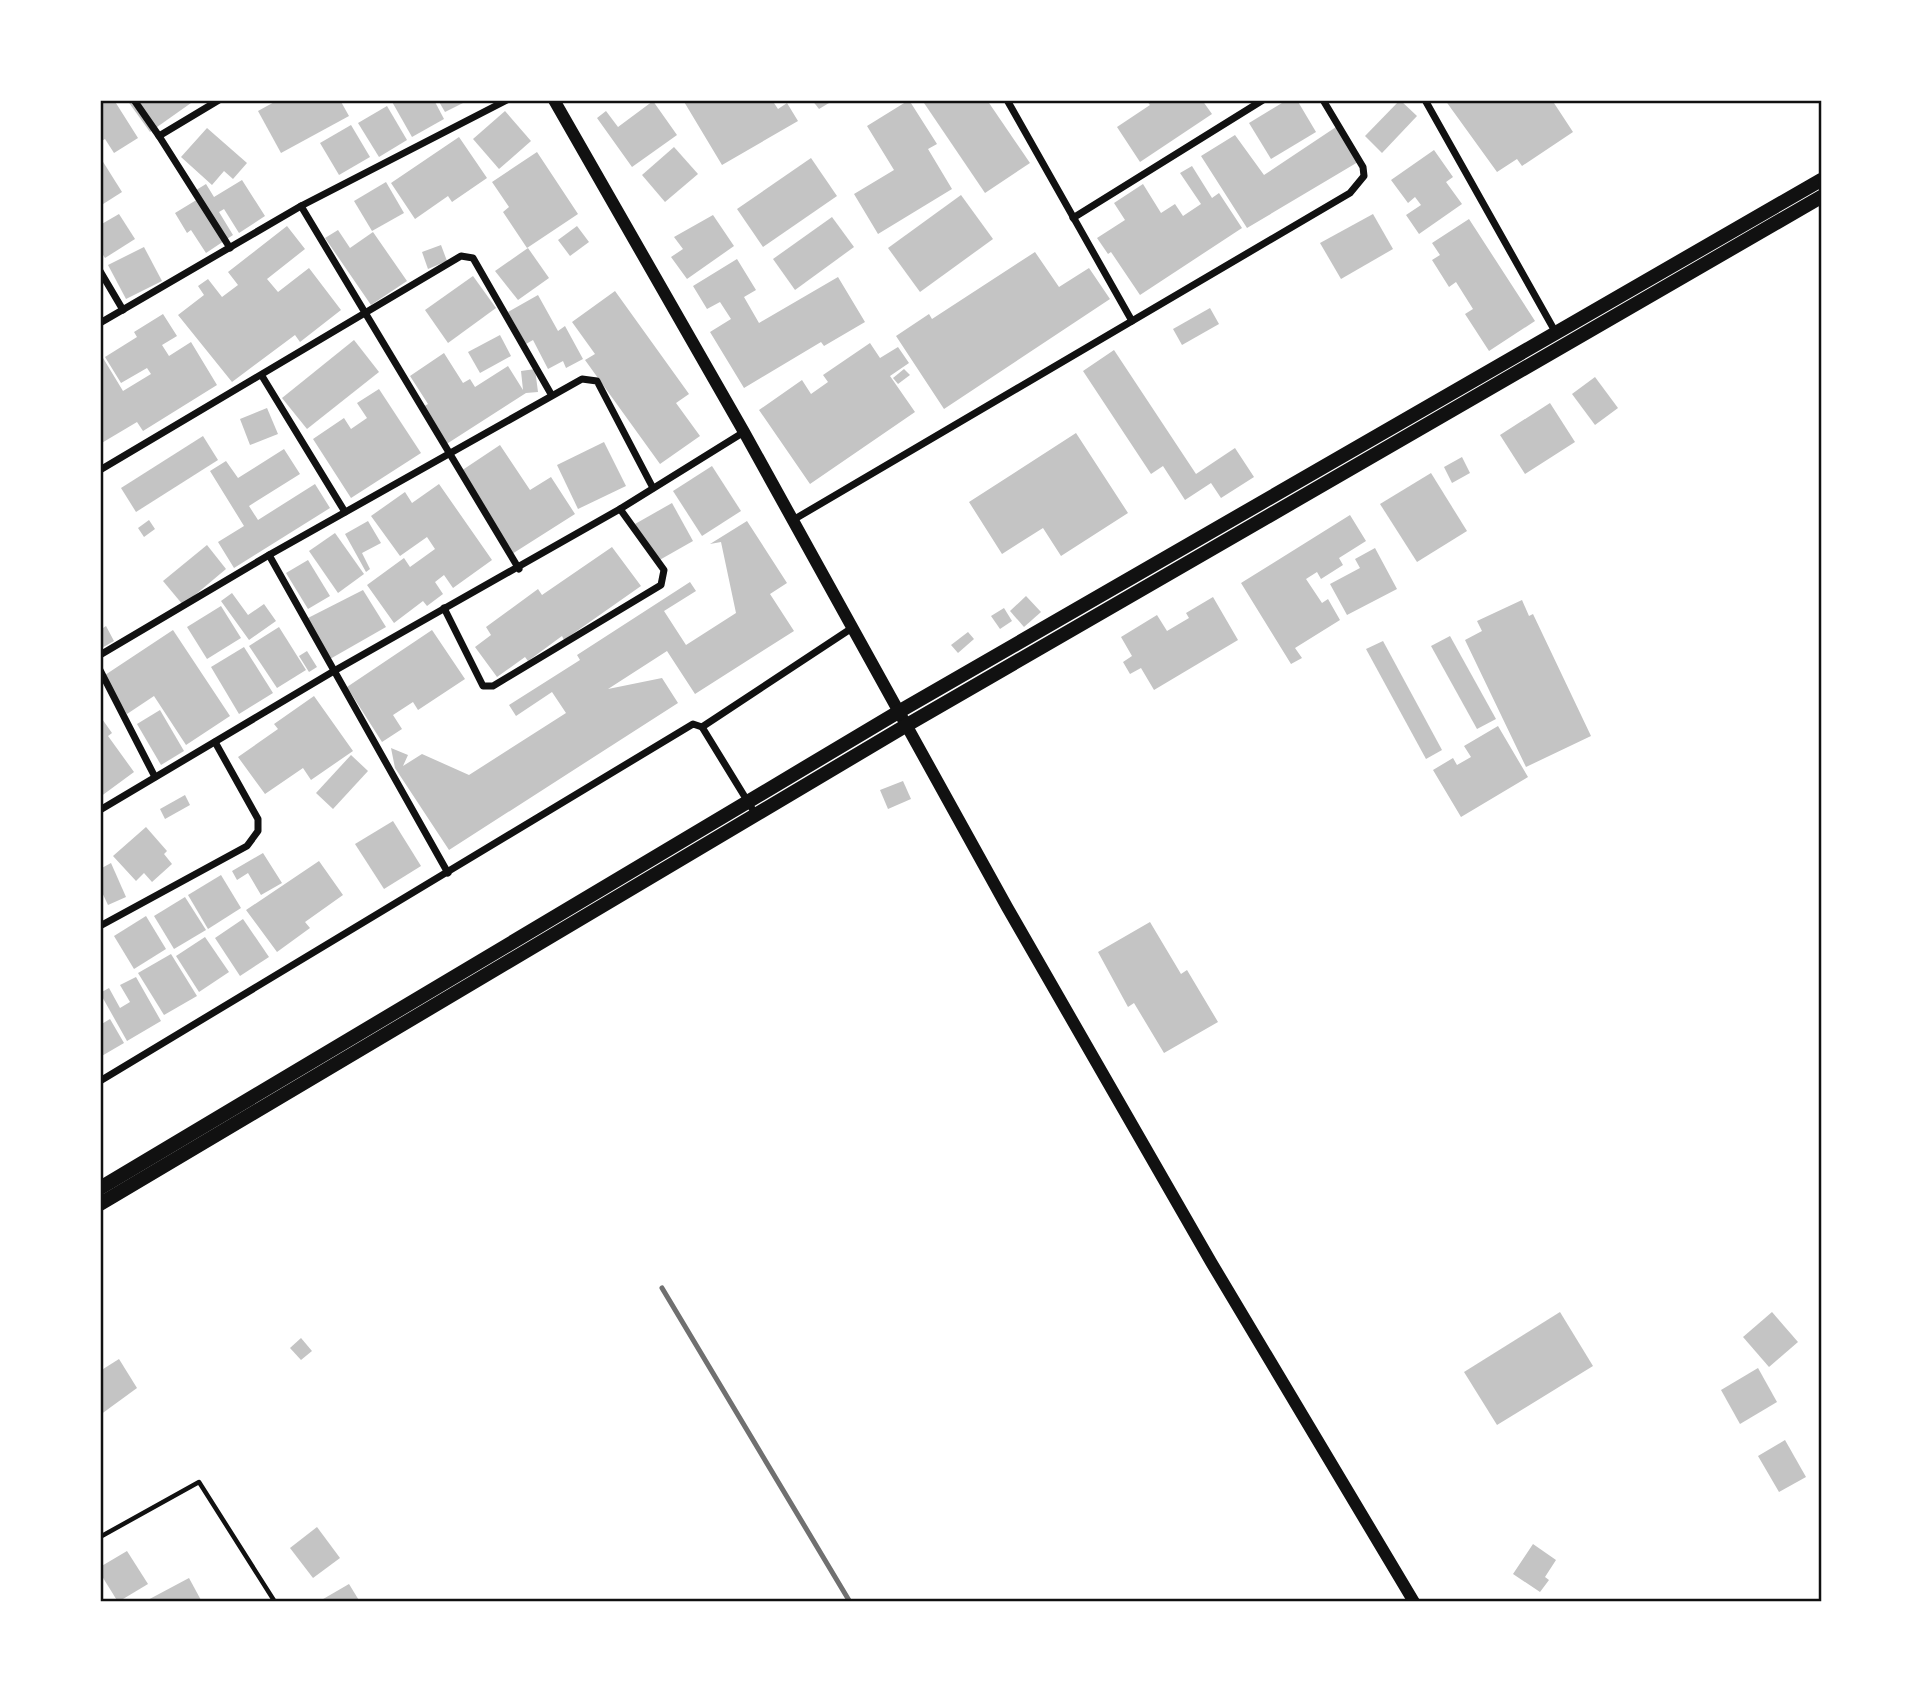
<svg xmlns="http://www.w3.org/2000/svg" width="1921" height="1702" viewBox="0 0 1921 1702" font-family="'DM Sans',sans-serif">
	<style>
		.building { fill: #c4c4c4 }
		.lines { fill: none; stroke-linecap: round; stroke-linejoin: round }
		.service { stroke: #111; stroke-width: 4.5 }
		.minor { stroke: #111; stroke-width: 7 }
		.tertiary { stroke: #111; stroke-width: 12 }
		.primary { stroke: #111; stroke-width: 14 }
		.rail { stroke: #707070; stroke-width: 5 }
		.neatline { fill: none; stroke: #111; stroke-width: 2.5 }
	</style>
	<rect width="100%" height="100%" fill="#fff"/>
	<g class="building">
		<polygon points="101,100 114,100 138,138 114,153 105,139 100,142"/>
		<polygon points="127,100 188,100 191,103 150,132"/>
		<polygon points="278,100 340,100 349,116 281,153 258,111"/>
		<polygon points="391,100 434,100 444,119 412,137"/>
		<polygon points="438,100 469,100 445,112"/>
		<polygon points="683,100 772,100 778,109 787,103 798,121 722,165"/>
		<polygon points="812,100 834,100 819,109"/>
		<polygon points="909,100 937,144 928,149 952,189 878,234 854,194 894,170 867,126"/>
		<polygon points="922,100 987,100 1030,163 985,193"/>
		<polygon points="1146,100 1202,100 1212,114 1140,162 1117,127 1150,105"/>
		<polygon points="1287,100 1297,100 1316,132 1271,159 1249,123"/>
		<polygon points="1400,100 1417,116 1382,153 1365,136"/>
		<polygon points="1445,100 1552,100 1573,132 1522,166 1517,159 1497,172"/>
		<polygon points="653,101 677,135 632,167 597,118 606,111 618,127"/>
		<polygon points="387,106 407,140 379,157 358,123"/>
		<polygon points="505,111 531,141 499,169 473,139"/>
		<polygon points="351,125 370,157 339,175 320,143"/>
		<polygon points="1336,127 1358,162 1247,228 1201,156 1235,135 1264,175"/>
		<polygon points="207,128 247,163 233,179 224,171 212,185 181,157"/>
		<polygon points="459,137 487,178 452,202 448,196 415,219 391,183"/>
		<polygon points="674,147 698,174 665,202 642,175"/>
		<polygon points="1434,150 1453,177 1446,182 1462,204 1419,234 1406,215 1421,205 1415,197 1408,203 1391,180"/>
		<polygon points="537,152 578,214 527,248 503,212 509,207 492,182"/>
		<polygon points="100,157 122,192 100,206"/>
		<polygon points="811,158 837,196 763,247 737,209"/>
		<polygon points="1192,166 1212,198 1219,193 1242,228 1140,295 1111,252 1108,254 1097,238 1125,220 1114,203 1143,184 1161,213 1175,204 1183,216 1201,204 1180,173"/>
		<polygon points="242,180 265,216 239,233 224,209 219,212 233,235 206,253 191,230 187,233 175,213 198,199 193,192 206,184 214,197"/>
		<polygon points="386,182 404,213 372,231 354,201"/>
		<polygon points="961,195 993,239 920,292 888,248"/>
		<polygon points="119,214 135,239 105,258 100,250 100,225"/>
		<polygon points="1373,214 1393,249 1341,279 1320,243"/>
		<polygon points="713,215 734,246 687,279 671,257 683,249 674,237"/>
		<polygon points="832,217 854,247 795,290 773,259"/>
		<polygon points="1469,219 1535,321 1489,351 1465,314 1473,309 1456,282 1449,287 1432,260 1440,255 1432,243"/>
		<polygon points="287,226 305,249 267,279 278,292 309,268 341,310 300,342 295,335 232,382 178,315 204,295 198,286 208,279 222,297 238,285 228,272"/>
		<polygon points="577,226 589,242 570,256 558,240"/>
		<polygon points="338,230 350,248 373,232 407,281 371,305 325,238"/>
		<polygon points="441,245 447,261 428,269 422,252"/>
		<polygon points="144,247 162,281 126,299 108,265"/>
		<polygon points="528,248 549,278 518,300 495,271"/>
		<polygon points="1035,252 1059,287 1089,268 1110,299 944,409 896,336 929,314 932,319"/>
		<polygon points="737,259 756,290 744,297 759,323 838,277 865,322 824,346 821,342 744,388 710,332 731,319 720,302 707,309 693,286"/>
		<polygon points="473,276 496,308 448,343 425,310"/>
		<polygon points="615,291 689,394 676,403 700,436 660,464 585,360 595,354 572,322"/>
		<polygon points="538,295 558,331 565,326 583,359 566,368 563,361 548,369 533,340 526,344 508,312"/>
		<polygon points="1210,308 1219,324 1182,345 1173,329"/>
		<polygon points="163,314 177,336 162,345 169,356 191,342 217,385 143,431 137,422 100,444 100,353 123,391 151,374 147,368 121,383 105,357 137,337 134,332"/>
		<polygon points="500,335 511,356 480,373 468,352"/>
		<polygon points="354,340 379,372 307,429 282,398"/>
		<polygon points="870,343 880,358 898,347 909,363 890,376 915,412 810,484 759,410 802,380 811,394 828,382 823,375"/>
		<polygon points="1114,350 1196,474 1235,448 1254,477 1221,498 1211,483 1185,500 1163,466 1151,474 1083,371"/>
		<polygon points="444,353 463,383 470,379 475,387 508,366 523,390 521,371 535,369 538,392 526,393 445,445 421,408 428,404 410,376"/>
		<polygon points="904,369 910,375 898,384 893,378"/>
		<polygon points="1595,377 1618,408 1595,425 1572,394"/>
		<polygon points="379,389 421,453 351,498 313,439 344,418 351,429 367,418 357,403"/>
		<polygon points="1550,403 1575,442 1525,474 1500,435"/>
		<polygon points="267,408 278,434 250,445 240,419"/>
		<polygon points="1076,433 1128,513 1061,556 1043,528 1002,554 969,502"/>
		<polygon points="203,436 218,460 136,512 121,488"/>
		<polygon points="604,442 626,486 578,509 557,465"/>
		<polygon points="500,445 530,490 551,477 575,514 512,554 458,473"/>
		<polygon points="284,449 300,474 249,506 258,520 315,484 330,508 234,568 218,542 244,526 210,471 226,461 238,478"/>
		<polygon points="1462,457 1470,473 1452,483 1444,467"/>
		<polygon points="712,466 741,511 702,536 673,491"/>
		<polygon points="1431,473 1467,531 1417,562 1380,504"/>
		<polygon points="439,484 492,560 453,588 444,575 435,582 443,594 427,606 423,601 394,623 367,585 404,558 410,567 435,549 427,537 400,556 371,516 405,492 412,503"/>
		<polygon points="672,503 693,541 656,562 635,524"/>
		<polygon points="1350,515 1366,541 1339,558 1343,565 1321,579 1317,572 1306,579 1322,603 1328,599 1340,620 1295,648 1302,658 1291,664 1241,583"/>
		<polygon points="149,520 155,529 144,537 138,528"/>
		<polygon points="368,521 381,543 362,553 370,569 366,572 345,534"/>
		<polygon points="747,521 787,583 770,594 794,631 695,694 667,651 608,689 662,678 678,703 449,850 395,768 391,748 408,755 403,766 422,754 469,775 566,713 552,692 516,716 509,705 580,660 577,655 690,582 696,591 664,611 686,645 736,613 721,542 710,544"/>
		<polygon points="335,533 364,574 338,593 309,551"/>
		<polygon points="207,545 226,569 183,605 163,581"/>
		<polygon points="612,547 641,586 564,640 562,636 528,661 525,657 497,677 475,647 491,635 486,627 538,589 542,595"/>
		<polygon points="1375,548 1397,589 1347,615 1330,584 1360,568 1355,559"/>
		<polygon points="308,560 330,596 308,609 286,573"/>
		<polygon points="363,590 386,627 330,659 306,619"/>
		<polygon points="232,593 248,615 264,604 276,621 249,640 221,601"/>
		<polygon points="1026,596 1041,612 1024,627 1010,611"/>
		<polygon points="1213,597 1238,640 1154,690 1141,668 1130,674 1123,662 1132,656 1121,637 1157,615 1167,631 1189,618 1186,613"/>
		<polygon points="1522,600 1529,616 1533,614 1591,736 1526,767 1465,640 1482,631 1477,621"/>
		<polygon points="221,606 241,638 207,659 187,627"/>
		<polygon points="1004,608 1012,621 1000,629 991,616"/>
		<polygon points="106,626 114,641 100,649 100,630"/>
		<polygon points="279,627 306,670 277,688 249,646"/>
		<polygon points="173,630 230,716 186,745 154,696 127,714 102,677"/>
		<polygon points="432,630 465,679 418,710 413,702 393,715 402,729 382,742 347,687"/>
		<polygon points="968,632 974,639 958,653 951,645"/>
		<polygon points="1450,636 1496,719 1477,729 1431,646"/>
		<polygon points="1383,641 1442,750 1426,759 1366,649"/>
		<polygon points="244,647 273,693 239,714 211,667"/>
		<polygon points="307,651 317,667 309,672 299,656"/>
		<polygon points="314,696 353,751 311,780 303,768 265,794 238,757 278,729 274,724"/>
		<polygon points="160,710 184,751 161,765 137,724"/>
		<polygon points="100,716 112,733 108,736 134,772 100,797"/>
		<polygon points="1498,726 1528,777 1461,817 1433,770 1453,758 1457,765 1471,757 1464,746"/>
		<polygon points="351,755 368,771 333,809 316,793"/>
		<polygon points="903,781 911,799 888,809 880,790"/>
		<polygon points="185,795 190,805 165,819 160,809"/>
		<polygon points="393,821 421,866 384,889 355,844"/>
		<polygon points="146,827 167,851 164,854 172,864 152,882 144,873 136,881 113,856"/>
		<polygon points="263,853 282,883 261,895 248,873 237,880 232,871"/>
		<polygon points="319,861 343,895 305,922 310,928 277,952 246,910"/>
		<polygon points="111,863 126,897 108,905 100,888 100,869"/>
		<polygon points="221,875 241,908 208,929 188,895"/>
		<polygon points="185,897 206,930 174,949 154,916"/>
		<polygon points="146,916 166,949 134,969 114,936"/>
		<polygon points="243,919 269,957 240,976 215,938"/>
		<polygon points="1150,922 1181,974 1187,970 1218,1022 1164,1053 1134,1003 1128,1007 1098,952"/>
		<polygon points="205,937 229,972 199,992 176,956"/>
		<polygon points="171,954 197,996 164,1015 138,973"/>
		<polygon points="136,977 161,1021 127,1041 100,993 109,988 120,1008 130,1002 120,985"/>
		<polygon points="110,1019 124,1043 100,1057 100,1025"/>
		<polygon points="1560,1312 1593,1366 1497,1425 1464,1372"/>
		<polygon points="1772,1312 1798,1342 1769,1367 1743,1337"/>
		<polygon points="301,1338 312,1351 301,1360 290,1348"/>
		<polygon points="119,1359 137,1388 100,1415 100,1371"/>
		<polygon points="1758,1368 1777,1402 1740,1424 1721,1390"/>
		<polygon points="1785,1440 1806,1477 1779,1492 1758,1456"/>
		<polygon points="317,1527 340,1558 313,1578 290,1548"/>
		<polygon points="1533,1544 1556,1560 1545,1577 1549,1580 1540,1592 1513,1574"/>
		<polygon points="127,1551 148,1584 118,1602 100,1573 100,1567"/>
		<polygon points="189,1578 202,1602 144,1602"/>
		<polygon points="349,1584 360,1602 318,1602"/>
	</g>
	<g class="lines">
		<polyline class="service" points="100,1537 199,1482 275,1602"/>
		<g class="minor">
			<polyline points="134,100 159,136"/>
			<polyline points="219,100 159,136 230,248"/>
			<polyline points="1007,100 1132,321"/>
			<polyline points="1425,100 1556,333"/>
			<polyline points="301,206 519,569"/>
			<polyline points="1073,218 1263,100"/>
			<polyline points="100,271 123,310"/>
			<polyline points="100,323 301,206 507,100"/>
			<polyline points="262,376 345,512"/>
			<polyline points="100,470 461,256 473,258 551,394"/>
			<polyline points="793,520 1350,193 1364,176 1363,167 1323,100"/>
			<polyline points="269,555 448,873"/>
			<polyline points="444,608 483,686 493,686 661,585 664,570 620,509"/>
			<polyline points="100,655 269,555 582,379 597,381 653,488"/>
			<polyline points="100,670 155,777"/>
			<polyline points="702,727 852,628"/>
			<polyline points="100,810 334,671 620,509 744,432"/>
			<polyline points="100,926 247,846 258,831 258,819 215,742"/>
			<polyline points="100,1081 693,724 702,727 756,815"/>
		</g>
		<polyline class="tertiary" points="554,100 744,432 1007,907 1211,1262 1414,1602"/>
		<g class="primary">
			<polyline points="100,1188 900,711 1821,180"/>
			<polyline points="100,1204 907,725 1821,197"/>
		</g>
		<polyline class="rail" points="662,1288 850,1602"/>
	</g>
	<rect width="1921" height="1702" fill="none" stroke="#ffffff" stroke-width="203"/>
	<rect x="102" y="102" width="1718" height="1498" class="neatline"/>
</svg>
